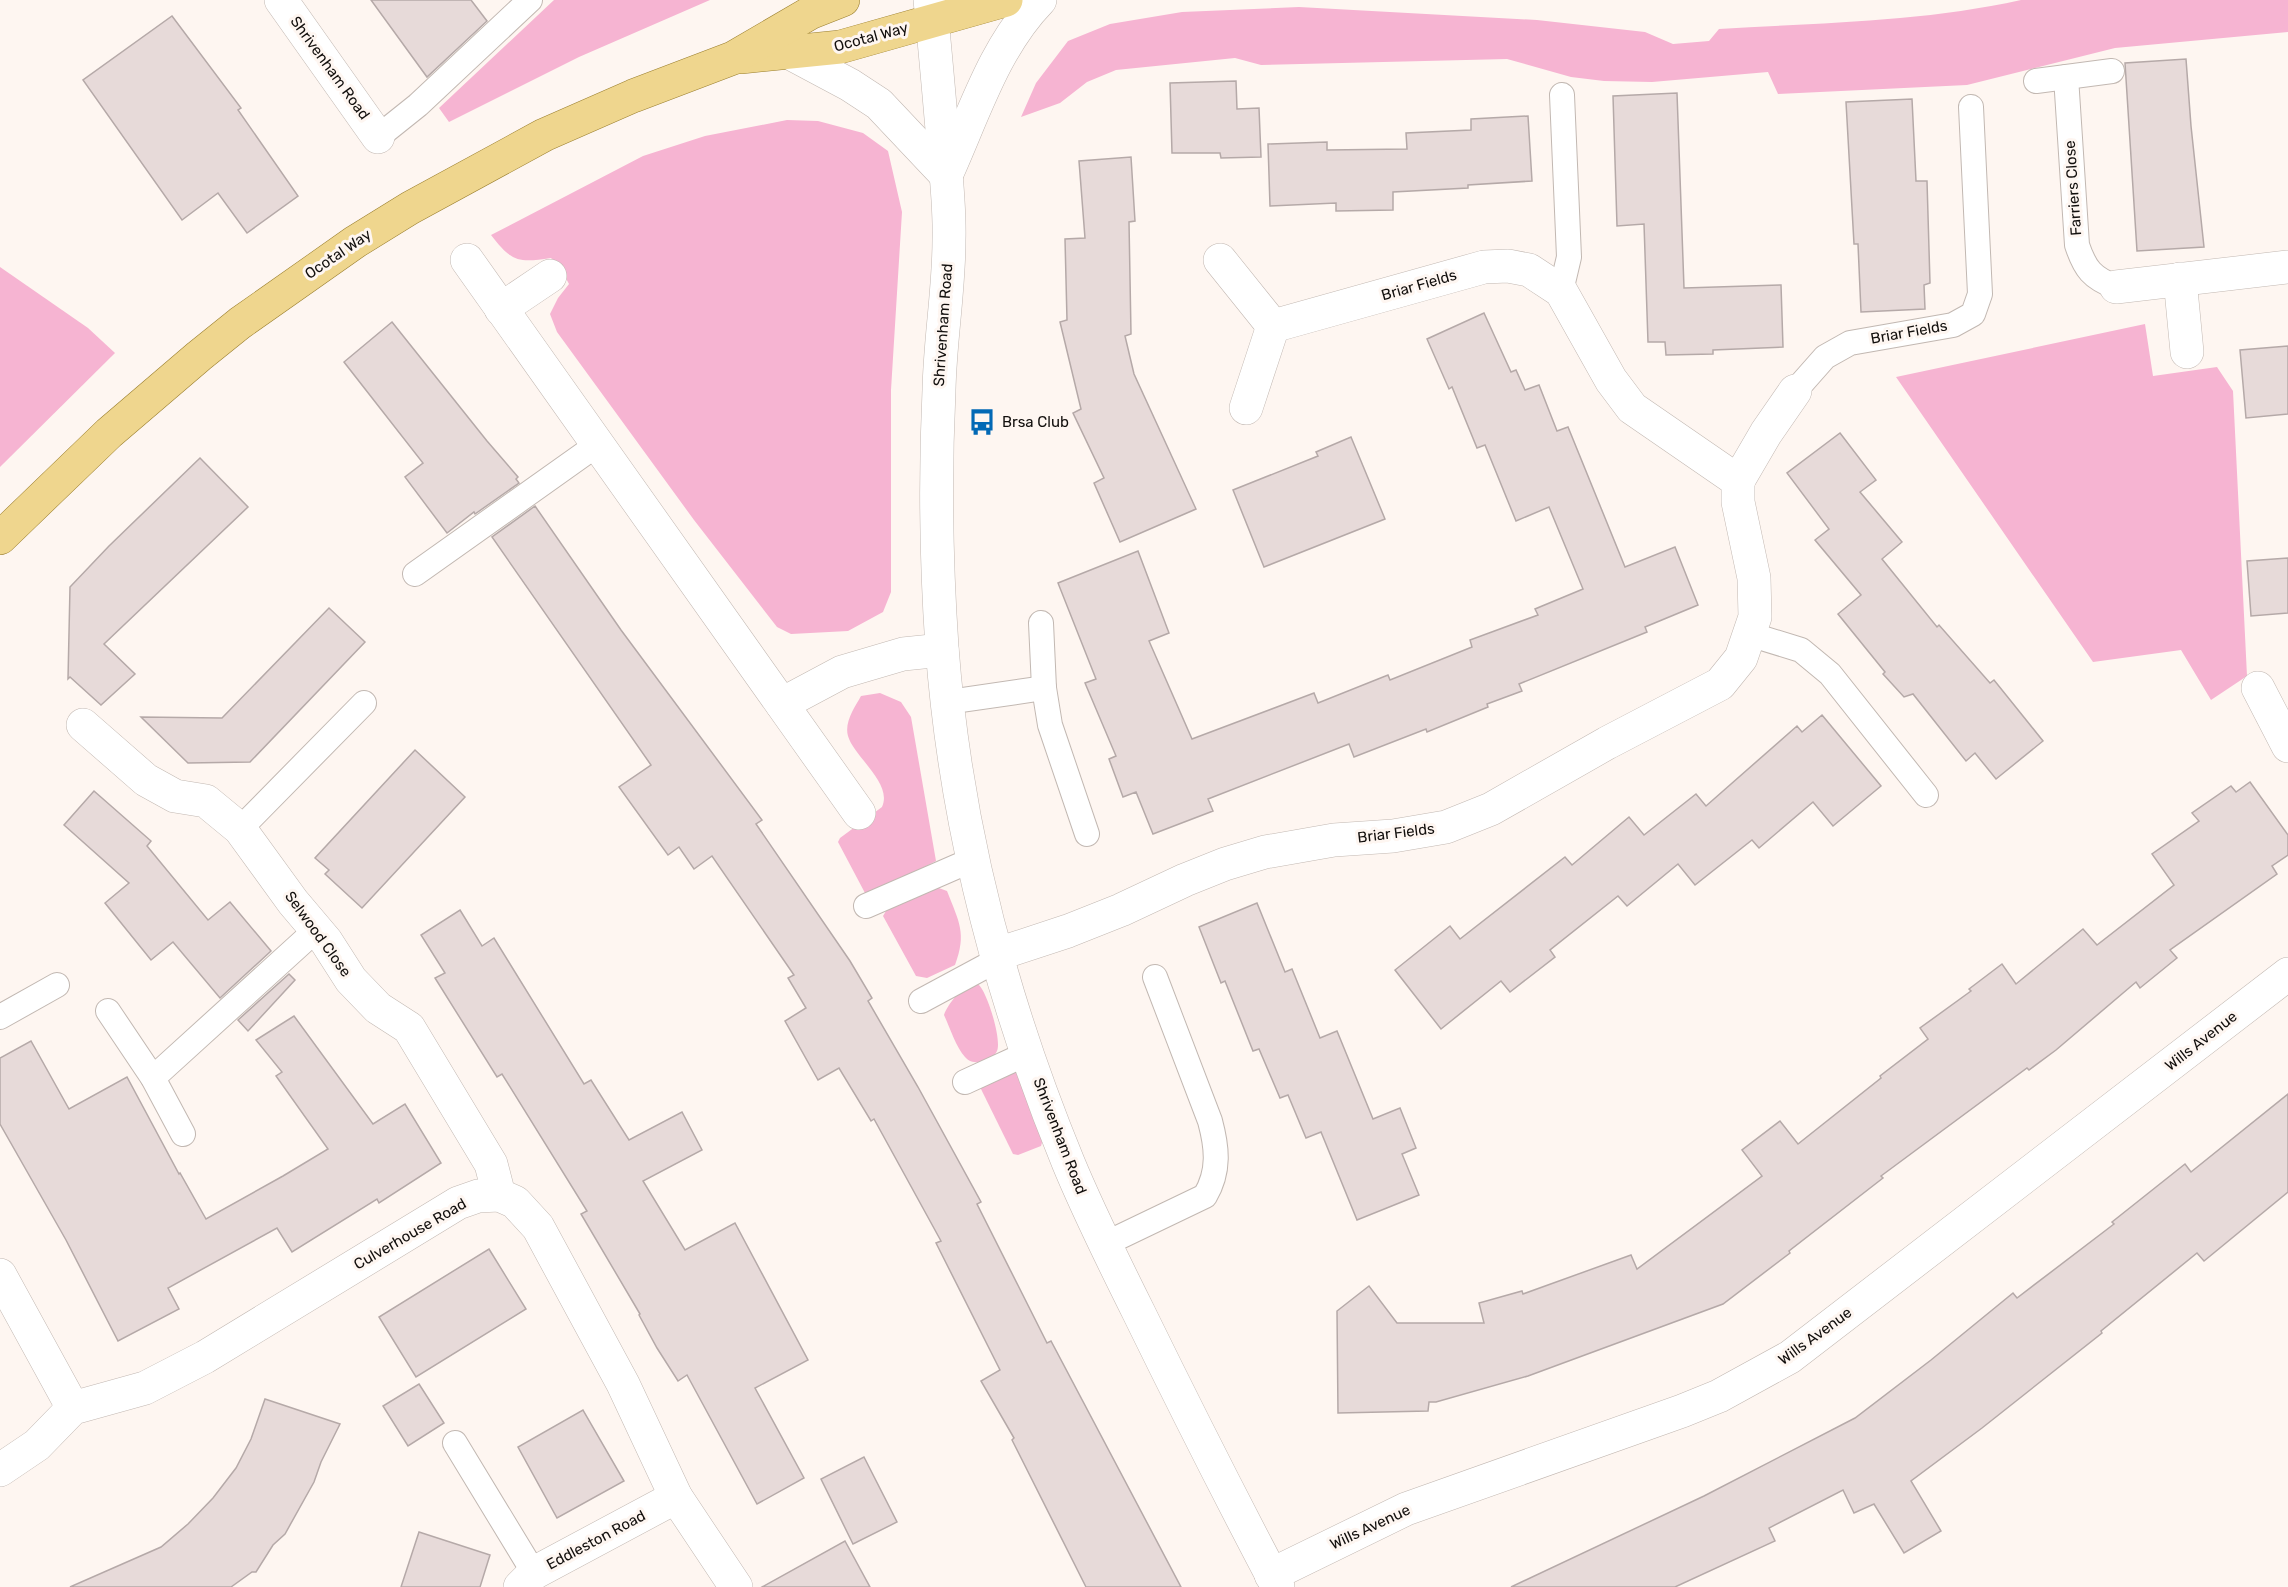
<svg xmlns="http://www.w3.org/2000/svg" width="2288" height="1587" viewBox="0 0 2288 1587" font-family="Rubik,sans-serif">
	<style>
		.green { fill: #f6b4d2 }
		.building { fill: #e7dad9; stroke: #b5a9a8; stroke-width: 1.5 }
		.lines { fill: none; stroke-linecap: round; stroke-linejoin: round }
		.lane-casing { stroke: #c2b8b2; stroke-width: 26 }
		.street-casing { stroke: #c2b8b2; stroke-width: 34 }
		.secondary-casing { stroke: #c2b8b2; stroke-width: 34 }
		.primary-casing { stroke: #9a7f2f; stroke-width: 34 }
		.lane { stroke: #fff; stroke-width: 24 }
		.street { stroke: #fff; stroke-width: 33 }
		.secondary { stroke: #fff; stroke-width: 33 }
		.primary { stroke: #efd68e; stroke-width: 33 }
		.labels { text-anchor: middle; stroke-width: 6; stroke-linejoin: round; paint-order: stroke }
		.street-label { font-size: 15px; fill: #120f0d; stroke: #fef6f1 }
		.poi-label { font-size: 15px; fill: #120f0d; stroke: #fef6f1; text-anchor: start }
	</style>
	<rect width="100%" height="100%" fill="#fef6f1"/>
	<g class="green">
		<polygon points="554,0 710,0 579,57 449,122 439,108"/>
		<path d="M2021,0H2288V32L2115,48L1967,85L1778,94L1768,72L1652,82L1604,81L1571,77L1507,59L1261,65L1235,58L1116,70L1087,82L1060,103L1021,117L1036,83L1068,41L1110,24L1182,12L1299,7L1537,20L1645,32L1673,44L1709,41L1719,29C1819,23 1922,22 2021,0Z"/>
		<path d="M787,120L818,121L863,133L888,151L902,212L891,390V592L883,612L848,631L791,634L777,627L694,520L557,332L550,314L558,298L569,284L561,269L551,258C518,263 512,262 491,235L643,156L705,136Z"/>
		<polygon points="0,267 88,328 115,353 0,467"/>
		<polygon points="2145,324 2153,376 2217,367 2233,391 2247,676 2211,700 2181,650 2093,662 1896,377"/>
		<path d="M880,693L901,702L911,717L936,861L870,895L865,893L838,842L840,838L882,807C893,783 854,757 848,736C844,722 855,707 861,696Z"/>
		<path d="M936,887L947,891C959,922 967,933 955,965L927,978L916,976L883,916L889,906Z"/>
		<path d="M973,984H978C987,991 1002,1040 997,1051C995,1056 988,1061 982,1062C976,1063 969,1062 965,1057C956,1047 950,1028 944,1015C948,1004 962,986 973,984Z"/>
		<polygon points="1013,1070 1017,1073 1043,1139 1041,1146 1018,1155 1013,1154 980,1087"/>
	</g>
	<g class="building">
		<polygon points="371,0 471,0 487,21 427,77"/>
		<polygon points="172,16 241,108 238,110 298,196 247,233 218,193 182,220 83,80"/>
		<polygon points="2186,59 2191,126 2204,247 2137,251 2125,63"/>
		<polygon points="1236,81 1237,109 1259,108 1261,157 1221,158 1220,153 1172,153 1170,83"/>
		<polygon points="1677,93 1684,288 1781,285 1783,347 1713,350 1713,354 1666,355 1665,342 1648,342 1644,224 1617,226 1613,96"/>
		<polygon points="1912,99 1916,181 1927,181 1930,283 1924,285 1925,309 1861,312 1858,244 1854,244 1846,102"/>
		<polygon points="1528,116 1532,181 1468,185 1468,188 1393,192 1393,210 1336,211 1336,203 1270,206 1268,144 1327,142 1327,150 1407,149 1406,133 1471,130 1471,119"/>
		<polygon points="1131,157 1135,221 1129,222 1131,334 1125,336 1134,374 1196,509 1120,542 1094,483 1104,478 1073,413 1081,409 1060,322 1067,320 1065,239 1085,238 1079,161"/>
		<polygon points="1484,313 1511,372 1516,370 1525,390 1539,385 1557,431 1568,427 1625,567 1675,547 1698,605 1645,627 1647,632 1519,684 1522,691 1487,704 1488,707 1427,732 1426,729 1354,757 1349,744 1208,799 1213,811 1153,834 1136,792 1123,797 1109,759 1116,756 1085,683 1096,679 1058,583 1138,551 1169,633 1149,641 1192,739 1314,693 1318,703 1388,675 1390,680 1472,647 1470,640 1538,615 1535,609 1583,589 1549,507 1516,521 1485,445 1477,448 1452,387 1449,389 1427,339"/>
		<polygon points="392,322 487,441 518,477 516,479 519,483 475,514 474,512 447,533 405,477 423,463 344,362"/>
		<polygon points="2288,346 2288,414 2246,418 2240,350"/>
		<polygon points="1840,433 1876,480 1860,492 1902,542 1882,559 1937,627 1939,625 1990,683 1994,680 2043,741 1996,779 1975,753 1966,761 1913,694 1904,697 1883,674 1885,672 1838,614 1861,595 1815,540 1829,529 1787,473"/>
		<polygon points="1351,437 1385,519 1264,567 1233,490 1318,456 1316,452"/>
		<polygon points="200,458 248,507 104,644 135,674 101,705 70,677 68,679 70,587 109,546"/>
		<polygon points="535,506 621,630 762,820 756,824 850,961 872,998 868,1001 918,1087 981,1202 977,1204 1047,1343 1051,1341 1181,1587 1086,1587 1012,1440 1014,1438 981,1381 1000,1370 936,1243 941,1241 874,1119 871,1121 839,1068 818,1080 785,1021 806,1008 788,978 794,975 712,856 694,869 679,847 668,855 619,787 651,765 492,537"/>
		<polygon points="2288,558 2288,613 2251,616 2247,561"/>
		<polygon points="329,608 365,642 250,762 188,763 141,717 222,718"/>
		<polygon points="1822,715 1881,786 1833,826 1813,802 1759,848 1752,840 1695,885 1678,864 1627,906 1618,896 1550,950 1555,957 1510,992 1501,981 1441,1029 1395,970 1450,926 1460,939 1565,857 1572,865 1629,817 1644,835 1696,794 1706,806 1797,726 1802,732"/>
		<polygon points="415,750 465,797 362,908 325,874 329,870 315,858"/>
		<polygon points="2250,782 2288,835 2288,855 2272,866 2277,874 2170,950 2177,958 2140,988 2136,982 2056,1050 2029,1070 2027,1068 1881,1176 1883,1178 1789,1251 1790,1253 1723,1304 1528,1376 1436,1402 1429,1402 1428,1411 1338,1413 1337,1311 1369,1286 1397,1323 1484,1323 1479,1303 1522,1291 1523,1294 1631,1255 1637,1269 1762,1176 1742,1150 1780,1121 1798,1144 1881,1078 1880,1076 1928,1039 1920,1028 1971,991 1969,989 2002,964 2016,984 2083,929 2097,945 2174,885 2152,854 2199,821 2192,813 2231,786 2236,792"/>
		<polygon points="94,791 151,841 147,846 208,920 230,902 271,951 220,998 173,942 151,960 105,903 129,883 64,825"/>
		<polygon points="1257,903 1285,972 1292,969 1320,1038 1337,1031 1373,1119 1400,1108 1416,1148 1402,1154 1419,1195 1357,1220 1321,1132 1306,1138 1288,1095 1280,1098 1259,1049 1253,1051 1225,981 1221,983 1199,927"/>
		<polygon points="460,910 482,946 494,938 584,1084 591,1080 629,1140 682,1112 702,1150 643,1181 685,1250 735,1223 808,1360 755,1388 804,1478 757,1504 687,1375 678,1381 657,1348 639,1315 640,1314 581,1214 587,1211 502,1074 497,1077 435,978 445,973 421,935"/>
		<polygon points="289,974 295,980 248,1031 238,1020"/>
		<polygon points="294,1016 373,1124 405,1104 441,1163 379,1203 377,1199 292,1252 277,1228 168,1288 179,1309 118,1341 66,1240 0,1124 0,1058 31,1041 69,1109 127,1077 179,1174 180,1173 206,1219 283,1176 328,1149 276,1076 282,1072 256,1040"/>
		<polygon points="2288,1094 2288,1192 2204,1261 2197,1253 2101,1331 2102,1333 1982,1428 1911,1481 1941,1531 1904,1553 1874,1504 1854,1513 1843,1490 1769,1528 1775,1541 1675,1587 1511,1587 1704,1496 1855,1418 1931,1360 2013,1293 2017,1298 2114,1224 2112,1222 2185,1164 2191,1172"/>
		<polygon points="489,1249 526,1309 416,1377 379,1317"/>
		<polygon points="419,1384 444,1423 408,1446 383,1406"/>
		<polygon points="265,1399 340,1424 321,1462 314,1482 285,1534 273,1545 256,1572 252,1572 231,1587 70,1587 161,1547 188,1524 213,1498 236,1468 251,1439"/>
		<polygon points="583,1410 624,1481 557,1518 518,1447"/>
		<polygon points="864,1457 897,1522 853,1544 821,1479"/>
		<polygon points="419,1532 490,1555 480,1587 401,1587"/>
		<polygon points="845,1541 870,1587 762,1587"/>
	</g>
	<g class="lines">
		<defs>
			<g id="lane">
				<path d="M2066,77L2077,245C2085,269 2092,278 2116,287"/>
				<polyline points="2036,81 2112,71"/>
				<polyline points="378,137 418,105 530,0"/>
				<polyline points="1561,291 1569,257 1562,95"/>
				<polyline points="1795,391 1825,357 1850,343 1953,325 1973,314 1980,294 1971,107"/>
				<polyline points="415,574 598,444"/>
				<polyline points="1041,623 1044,688 1050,725 1087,834"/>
				<polyline points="1749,634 1801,650 1830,674 1926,795"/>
				<polyline points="948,702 1044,688"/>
				<polyline points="240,829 364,703"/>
				<polyline points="866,906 974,859"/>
				<polyline points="921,1001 999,959"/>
				<polyline points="108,1011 153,1078 183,1134"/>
				<polyline points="0,1017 57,985"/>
				<polyline points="153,1078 317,929"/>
				<polyline points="965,1082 1028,1053"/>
				<path d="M1105,1244L1205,1196C1220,1171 1217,1147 1210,1121L1155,977"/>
				<polyline points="455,1443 534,1573"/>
			</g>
			<g id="street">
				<polyline points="281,0 378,137"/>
				<polyline points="467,260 859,813"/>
				<polyline points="2180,279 2187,352"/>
				<polyline points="2116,287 2288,267"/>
				<polyline points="501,309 550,276"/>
				<polyline points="1246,408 1273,326"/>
				<polyline points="1738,481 1766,433 1795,391"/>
				<polyline points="2258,688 2288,746"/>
				<polyline points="782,704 842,672 903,654 942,650"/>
				<polyline points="83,725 146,780 175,796 206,801 240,829 293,902 326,941 351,980 378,1008 409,1028 491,1164 499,1195"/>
				<polyline points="998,954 1068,931 1121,910 1185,880 1225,864 1265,852 1334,840 1393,836 1446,827 1491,809 1607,743 1720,684 1741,658 1755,617 1754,578 1738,502 1738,481 1632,408 1611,380 1561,291 1529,270 1508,266 1484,267 1273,326 1220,260"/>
				<polyline points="0,1275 73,1408"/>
				<polyline points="0,1470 37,1445 73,1408 145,1388 205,1357 458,1203 478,1196 499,1195 515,1202 538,1227 623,1384 676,1497 736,1587"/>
				<polyline points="1271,1575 1406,1509 1682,1411 1719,1396 1790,1357 2288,974"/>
				<polyline points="520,1587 534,1573 676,1497"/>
			</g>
			<g id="secondary">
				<path d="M930,0C935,47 939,94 943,141C946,174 950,207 949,240C949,290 940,340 939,390C935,475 936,561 942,647C955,823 1001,999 1068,1162C1089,1213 1114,1263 1139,1313C1184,1405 1230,1496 1278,1587"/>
				<polyline points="790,53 850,85 879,104 946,175"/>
				<path d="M948,171C974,113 995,46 1040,0"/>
			</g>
			<g id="primary">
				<polyline points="741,57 840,47 1006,0"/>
				<polyline points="0,538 109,433 199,356 240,323 355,242 410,208 544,135 633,96 733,58 810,13 843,0"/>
			</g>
		</defs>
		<use href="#lane" class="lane-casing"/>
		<use href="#street" class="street-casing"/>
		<use href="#secondary" class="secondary-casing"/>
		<use href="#primary" class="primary-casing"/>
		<use href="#lane" class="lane"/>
		<use href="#street" class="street"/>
		<use href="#secondary" class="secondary"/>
		<use href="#primary" class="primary"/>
	</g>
	<defs>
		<symbol id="bus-bare" viewBox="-9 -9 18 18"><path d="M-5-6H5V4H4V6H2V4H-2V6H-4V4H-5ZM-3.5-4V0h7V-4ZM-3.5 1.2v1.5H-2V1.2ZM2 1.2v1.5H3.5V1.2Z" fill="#0369b5" stroke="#fef6f1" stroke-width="2.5" paint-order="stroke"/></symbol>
	</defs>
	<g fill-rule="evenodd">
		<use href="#bus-bare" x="963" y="403" width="38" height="38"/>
	</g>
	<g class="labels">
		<g class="street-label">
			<text transform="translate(871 37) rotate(-15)" y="5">Ocotal Way</text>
			<text transform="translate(330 68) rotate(54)" y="5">Shrivenham Road</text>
			<text transform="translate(2073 188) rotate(-94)" y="5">Farriers Close</text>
			<text transform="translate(338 254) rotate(-34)" y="5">Ocotal Way</text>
			<text transform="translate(1419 285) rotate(-16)" y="5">Briar Fields</text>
			<text transform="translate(943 325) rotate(-86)" y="5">Shrivenham Road</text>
			<text transform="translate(1909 332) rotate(-10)" y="5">Briar Fields</text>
			<text transform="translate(1396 833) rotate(-7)" y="5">Briar Fields</text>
			<text transform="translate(318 934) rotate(54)" y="5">Selwood Close</text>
			<text transform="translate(2201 1041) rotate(-38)" y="5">Wills Avenue</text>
			<text transform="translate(1060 1136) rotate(69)" y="5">Shrivenham Road</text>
			<text transform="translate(410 1234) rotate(-30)" y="5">Culverhouse Road</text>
			<text transform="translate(1815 1336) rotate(-36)" y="5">Wills Avenue</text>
			<text transform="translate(1370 1527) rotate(-25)" y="5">Wills Avenue</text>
			<text transform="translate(596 1540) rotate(-28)" y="5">Eddleston Road</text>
		</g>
		<g class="poi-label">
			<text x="1002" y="427">Brsa Club</text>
		</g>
	</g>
</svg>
